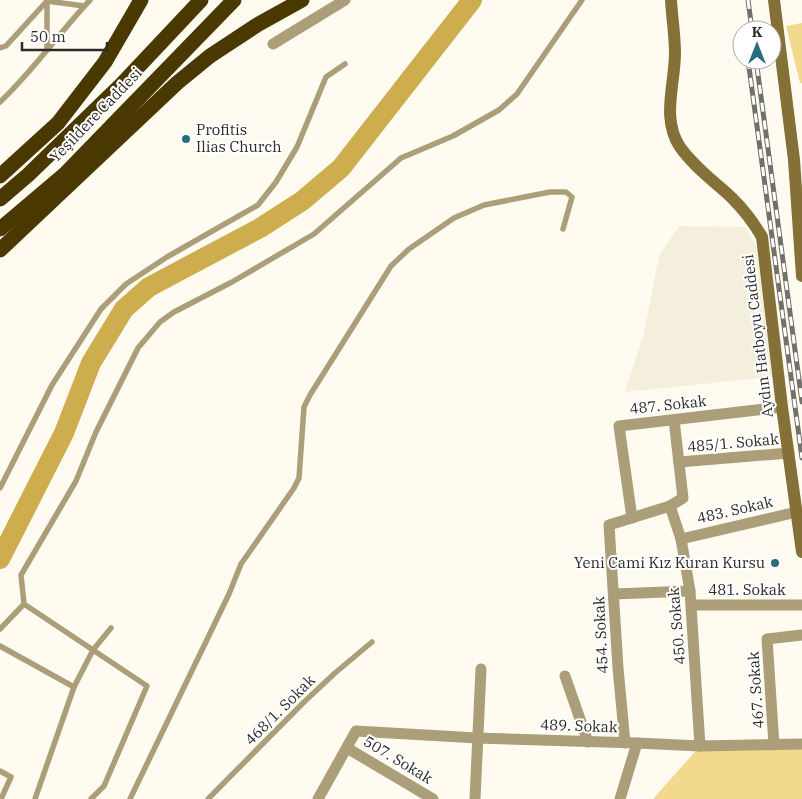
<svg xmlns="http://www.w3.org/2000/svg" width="802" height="799" viewBox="0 0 802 799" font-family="'IBM Plex Serif',serif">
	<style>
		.built { fill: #f4eedc }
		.green { fill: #f3d98d }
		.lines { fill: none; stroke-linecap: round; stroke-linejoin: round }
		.river { stroke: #cdad4e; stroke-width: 20 }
		.lane { stroke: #ab9e79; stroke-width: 5.5 }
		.street { stroke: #ab9e79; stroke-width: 11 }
		.secondary { stroke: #857137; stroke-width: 12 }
		.highway { stroke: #493901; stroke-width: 15 }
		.rail-casing { stroke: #72706a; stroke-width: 5 }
		.rail { stroke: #fff; stroke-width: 3; stroke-dasharray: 9; stroke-linecap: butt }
		.poi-dot { fill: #2a6c7f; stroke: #fff; stroke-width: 2 }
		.labels { text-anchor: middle; stroke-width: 4; stroke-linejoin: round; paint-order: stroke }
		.street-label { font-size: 15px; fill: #2c2b27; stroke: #fff }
		.poi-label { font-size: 15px; fill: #2c2b27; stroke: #fff; text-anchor: start }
	</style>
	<rect width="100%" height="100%" fill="#fffbf1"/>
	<polygon class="built" points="679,226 745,227 757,248 772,377 625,392 644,333 659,256"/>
	<g class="green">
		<polygon points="802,23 802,83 800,83 786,26"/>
		<polygon points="802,744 802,799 653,799 700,746"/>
	</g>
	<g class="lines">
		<polyline class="river" points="0,559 64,433 91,363 124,309 149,287 260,228 302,201 341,168 472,0"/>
		<g class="lane">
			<polyline points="0,48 6,46 47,1 84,6"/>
			<polyline points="47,48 47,1"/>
			<path d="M0,102C33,71 59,33 90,0"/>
			<polyline points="0,488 52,385 101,309 126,284 167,257 258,205 276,182 297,147 326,77 345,64"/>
			<polyline points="24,604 147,686 104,786 91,799"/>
			<polyline points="0,629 24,604 21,575 76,481 96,432 138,348 160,322 174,312 232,282 314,234 401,158 453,136 499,110 517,94 582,0"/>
			<polyline points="0,646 74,687 35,799"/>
			<polyline points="74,687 93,650 111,628"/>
			<polyline points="0,771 11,777 1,799"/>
			<polyline points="130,799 229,594 241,564 294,488 299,478 304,407 310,395 391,266 409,249 454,218 484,205 550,192 566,192 572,197 563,229"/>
			<polyline points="208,799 304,702 335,673 372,642"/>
		</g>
		<g class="street">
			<polyline points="273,44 345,0"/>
			<polyline points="679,462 789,453"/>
			<polyline points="670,506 681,539 690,591 700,746"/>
			<polyline points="632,518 619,426 782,407"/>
			<polyline points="681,539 797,512"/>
			<polyline points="614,594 690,591"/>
			<polyline points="692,605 802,605"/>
			<polyline points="565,676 588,742"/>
			<polyline points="625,743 618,668 609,525 670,506 683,498 674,420"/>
			<polyline points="774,745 767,639 802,635"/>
			<polyline points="347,748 433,799"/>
			<polyline points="318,799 356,731 477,738 637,743 700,746 802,744"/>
			<polyline points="475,799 481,669"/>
			<polyline points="620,799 637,743"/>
		</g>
		<g class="secondary">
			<path d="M671,0C672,18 675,36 675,53C675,84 661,119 680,147C694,167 715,182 732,198C744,210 754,223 762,237L782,407L802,552"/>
			<polyline points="774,0 794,160 802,276"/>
		</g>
		<g class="highway">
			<polyline points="0,176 58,123 105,62 141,0"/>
			<polyline points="0,199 28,175 122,84 201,0"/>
			<polyline points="0,229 65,174 234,0"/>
			<polyline points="0,250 177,83 210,56 257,25 302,0"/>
		</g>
		<defs>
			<g id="rail">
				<polyline points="748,0 752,30"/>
				<polyline points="748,60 802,458"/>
				<polyline points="757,67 802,402"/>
			</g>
		</defs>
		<use href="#rail" class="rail-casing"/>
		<use href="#rail" class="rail"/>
	</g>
	<g class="poi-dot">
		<circle cx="186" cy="139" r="5"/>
		<circle cx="775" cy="563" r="5"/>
	</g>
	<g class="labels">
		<g class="street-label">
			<text transform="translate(96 115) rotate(-46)" y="5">Yeşildere Caddesi</text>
			<text transform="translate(758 336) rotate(-97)" y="5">Aydın Hatboyu Caddesi</text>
			<text transform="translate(668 405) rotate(-6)" y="5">487. Sokak</text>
			<text transform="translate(733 443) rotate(-5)" y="5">485/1. Sokak</text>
			<text transform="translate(735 510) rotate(-13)" y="5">483. Sokak</text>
			<text x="747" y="595">481. Sokak</text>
			<text transform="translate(677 626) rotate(-95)" y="5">450. Sokak</text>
			<text transform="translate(601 635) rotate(-93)" y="5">454. Sokak</text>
			<text transform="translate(756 690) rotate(-94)" y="5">467. Sokak</text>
			<text transform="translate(280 710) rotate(-45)" y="5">468/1. Sokak</text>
			<text transform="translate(579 726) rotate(2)" y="5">489. Sokak</text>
			<text transform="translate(398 760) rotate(31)" y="5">507. Sokak</text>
		</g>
		<g class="poi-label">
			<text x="196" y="135">Profitis<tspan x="196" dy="17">Ilias Church</tspan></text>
			<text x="765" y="568" text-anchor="end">Yeni Cami Kız Kuran Kursu</text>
		</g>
	</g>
	<g transform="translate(757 45)"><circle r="24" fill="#ffffff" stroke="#abaaa9"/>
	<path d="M0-4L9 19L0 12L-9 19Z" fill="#2a6c7f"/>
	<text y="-8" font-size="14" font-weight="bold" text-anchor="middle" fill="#2c2b27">K</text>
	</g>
	<path d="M22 42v8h85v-8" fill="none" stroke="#2c2b27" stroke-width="2.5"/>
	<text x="30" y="42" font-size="15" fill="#2c2b27" stroke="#ffffff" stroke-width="4" paint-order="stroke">50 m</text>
</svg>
